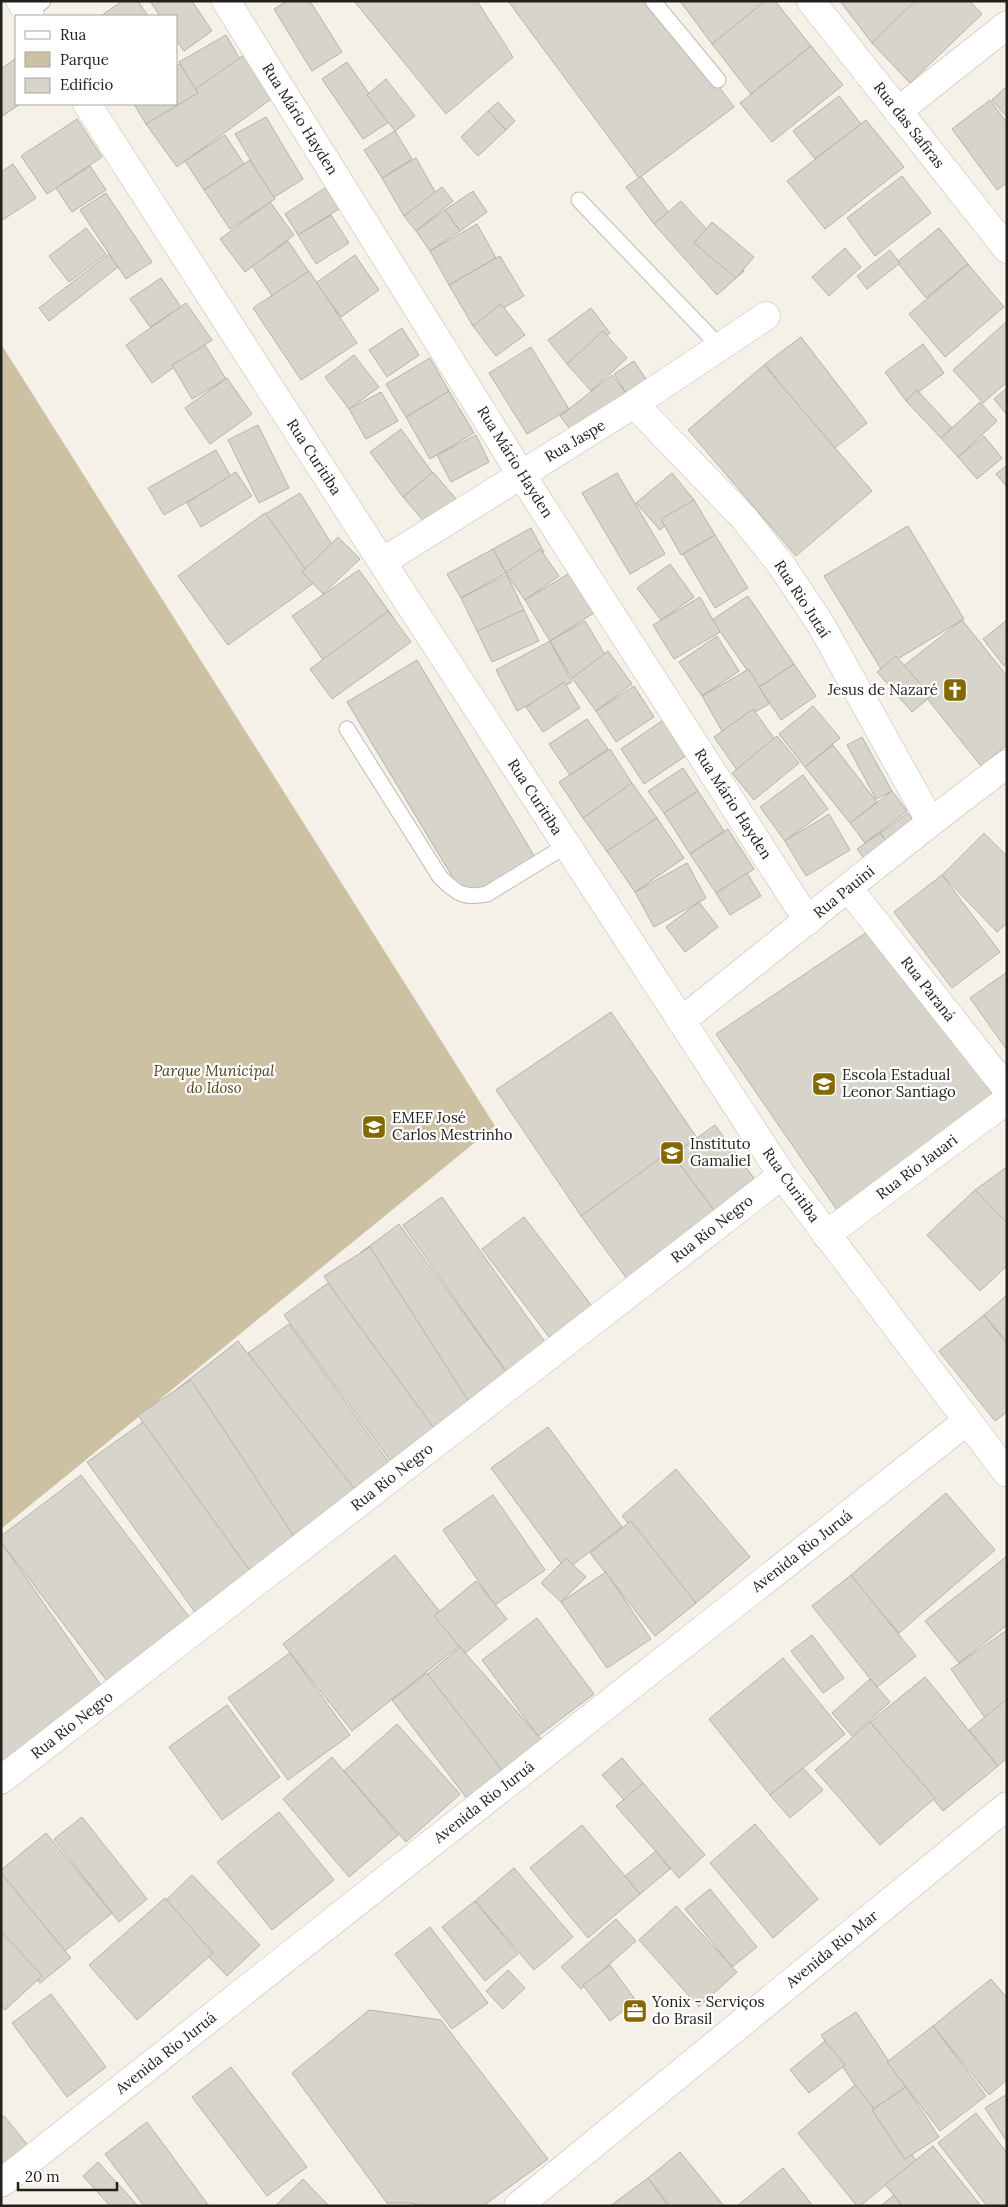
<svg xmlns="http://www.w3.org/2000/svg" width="1008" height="2207" viewBox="0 0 1008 2207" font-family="Lora,serif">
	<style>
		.green { fill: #cdc1a3 }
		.building { fill: #d7d4cb; stroke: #b5b2a9 }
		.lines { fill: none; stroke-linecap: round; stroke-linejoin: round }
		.lane-casing { stroke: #bebbb2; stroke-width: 17 }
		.street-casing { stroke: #bebbb2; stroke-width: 29 }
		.secondary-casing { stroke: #bebbb2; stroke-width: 29 }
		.lane { stroke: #fff; stroke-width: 15 }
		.street { stroke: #fff; stroke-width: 28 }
		.secondary { stroke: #fff; stroke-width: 28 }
		.labels { text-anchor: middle; stroke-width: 4.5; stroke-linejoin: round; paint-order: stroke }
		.street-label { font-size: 15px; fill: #22211d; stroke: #fff }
		.poi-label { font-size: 15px; fill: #22211d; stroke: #fff; text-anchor: start }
		.park-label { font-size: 15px; font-style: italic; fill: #504119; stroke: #fff }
	</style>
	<rect width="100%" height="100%" fill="#f5f1e8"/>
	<polygon class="green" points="1,344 495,1126 1,1529"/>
	<g class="building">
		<polygon points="122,1 138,1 148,16 101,16"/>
		<polygon points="150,1 192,1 212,31 184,51 176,40 176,16 160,16"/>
		<polygon points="287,1 310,1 342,52 312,71 274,9"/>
		<polygon points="354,1 477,1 513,57 446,114"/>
		<polygon points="508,1 655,1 734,107 639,178"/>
		<polygon points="680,1 767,1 768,3 712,44"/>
		<polygon points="765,1 775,1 811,46 751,94 712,44"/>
		<polygon points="840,1 926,1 872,43"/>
		<polygon points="915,1 970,1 982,14 910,83 872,43"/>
		<polygon points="226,35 242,63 195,90 179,62"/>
		<polygon points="811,46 843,85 772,142 740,103"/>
		<polygon points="244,55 274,97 177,167 146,124"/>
		<polygon points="16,58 16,104 20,104 1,117 1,69"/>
		<polygon points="347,62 389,122 363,139 322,79"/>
		<polygon points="180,64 198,93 146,124 134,104 176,104 176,66"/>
		<polygon points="386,79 415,116 395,131 367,95"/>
		<polygon points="1007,86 1007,117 992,100"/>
		<polygon points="839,96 861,124 815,159 793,131"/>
		<polygon points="990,100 1007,123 1007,183 997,190 952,129"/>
		<polygon points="498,102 515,121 506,130 488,111"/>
		<polygon points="488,111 506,130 478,156 461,137"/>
		<polygon points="266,117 303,179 273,198 235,134"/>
		<polygon points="77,119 102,157 47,194 21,156"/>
		<polygon points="866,120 904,167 825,229 787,181"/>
		<polygon points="395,131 412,159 382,178 364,150"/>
		<polygon points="225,135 244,164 204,190 185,161"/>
		<polygon points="416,158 438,197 404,216 382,178"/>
		<polygon points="250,160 275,199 230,229 204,190"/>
		<polygon points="13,164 36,198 1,221 1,172"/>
		<polygon points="90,166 106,190 72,212 56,188"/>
		<polygon points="641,176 669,213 654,224 626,187"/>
		<polygon points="902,176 931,213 875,256 847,218"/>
		<polygon points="328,186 342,207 298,235 285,214"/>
		<polygon points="442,187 453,201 416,231 404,216"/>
		<polygon points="473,191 487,212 460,231 445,210"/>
		<polygon points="106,193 152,262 126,279 80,210"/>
		<polygon points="681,201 744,271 717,295 654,224"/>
		<polygon points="270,202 294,235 245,272 220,239"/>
		<polygon points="445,210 460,231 430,251 416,231"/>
		<polygon points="331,215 349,243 316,264 298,235"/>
		<polygon points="712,222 754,257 736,278 694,243"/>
		<polygon points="477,224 496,258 449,285 430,251"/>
		<polygon points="86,228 106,254 69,282 49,256"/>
		<polygon points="939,228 968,264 926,298 897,262"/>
		<polygon points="288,241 311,275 275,300 252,266"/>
		<polygon points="845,248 861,267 829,296 812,277"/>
		<polygon points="890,250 900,263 867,289 857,276"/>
		<polygon points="109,254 118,267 49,321 39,308"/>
		<polygon points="355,255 379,290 341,317 316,283"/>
		<polygon points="500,256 524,296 473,326 449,285"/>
		<polygon points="968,264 1004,307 945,357 909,314"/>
		<polygon points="309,271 357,343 301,380 253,308"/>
		<polygon points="161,278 181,307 150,327 130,299"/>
		<polygon points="186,303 212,340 152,383 126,345"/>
		<polygon points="501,304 525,335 496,356 473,326"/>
		<polygon points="591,308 610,333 567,364 548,340"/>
		<polygon points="1007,321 1007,382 983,403 953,370"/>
		<polygon points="402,328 419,355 387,377 369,350"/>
		<polygon points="603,331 627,358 591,391 567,364"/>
		<polygon points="801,337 867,423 831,451 765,364"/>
		<polygon points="923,344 944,373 906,401 885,372"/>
		<polygon points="205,345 226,379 192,399 172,365"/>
		<polygon points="531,347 569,409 527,434 489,373"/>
		<polygon points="354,355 379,387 349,409 325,377"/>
		<polygon points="430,358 449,391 406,417 386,384"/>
		<polygon points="634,361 654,391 626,393 614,374"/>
		<polygon points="764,365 872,491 796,556 688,430"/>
		<polygon points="612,375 626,393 574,434 560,416"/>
		<polygon points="227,378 252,414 210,444 185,408"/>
		<polygon points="1007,388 1007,415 994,399"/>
		<polygon points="917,390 952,428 941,438 906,401"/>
		<polygon points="449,391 474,433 430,459 406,417"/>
		<polygon points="381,392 398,421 366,439 349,409"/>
		<polygon points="980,402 997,421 958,457 941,438"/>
		<polygon points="258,425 289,488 259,503 228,440"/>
		<polygon points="401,429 434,475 403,497 370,452"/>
		<polygon points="476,435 489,462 451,482 437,455"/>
		<polygon points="984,436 1002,458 977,479 958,457"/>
		<polygon points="216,450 231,477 164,515 148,488"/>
		<polygon points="1007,465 1007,487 996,474"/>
		<polygon points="236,472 252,496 201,527 187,503"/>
		<polygon points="433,472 456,499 426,524 403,497"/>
		<polygon points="617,473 665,554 630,574 582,493"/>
		<polygon points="672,473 694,500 660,530 636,503"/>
		<polygon points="300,493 336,551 302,572 265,514"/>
		<polygon points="694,500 715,535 681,555 661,519"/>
		<polygon points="265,513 315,582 228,645 178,576"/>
		<polygon points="908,526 964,619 881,669 824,576"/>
		<polygon points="531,528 544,552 506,573 493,549"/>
		<polygon points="715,535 748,588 715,608 683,554"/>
		<polygon points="338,537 360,559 323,594 302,572"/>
		<polygon points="493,549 506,573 461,598 447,574"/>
		<polygon points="540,549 559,576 525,600 506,573"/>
		<polygon points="670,564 694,597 661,620 637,588"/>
		<polygon points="359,570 393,617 326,664 292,616"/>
		<polygon points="573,571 597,611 550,641 525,600"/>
		<polygon points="507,575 524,610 478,633 461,598"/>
		<polygon points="748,596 794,664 759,687 712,620"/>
		<polygon points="700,597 720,632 674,659 653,625"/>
		<polygon points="524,610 539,641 492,662 477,631"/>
		<polygon points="388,611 411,642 332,699 310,669"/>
		<polygon points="962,620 1007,676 1007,745 981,766 902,667"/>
		<polygon points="1007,620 1007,664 1004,666 983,639"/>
		<polygon points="585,621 607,658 572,678 550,641"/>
		<polygon points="717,636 739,671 702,696 679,662"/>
		<polygon points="550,641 572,682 517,711 496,670"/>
		<polygon points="608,651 632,684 596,711 572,678"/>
		<polygon points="896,656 931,696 912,712 877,672"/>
		<polygon points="417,660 536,859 467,901 347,702"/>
		<polygon points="794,664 816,696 781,720 759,687"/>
		<polygon points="749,669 769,704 722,731 702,696"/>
		<polygon points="564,682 580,708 543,732 526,707"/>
		<polygon points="634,686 654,717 616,742 596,711"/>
		<polygon points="813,706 840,738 805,767 779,734"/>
		<polygon points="753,709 776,741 737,770 714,737"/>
		<polygon points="666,718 690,753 644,784 621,749"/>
		<polygon points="587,719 608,749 570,775 549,744"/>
		<polygon points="777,736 799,763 754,800 732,773"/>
		<polygon points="862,737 892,791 876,799 847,745"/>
		<polygon points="833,745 877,802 850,823 805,767"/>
		<polygon points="610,749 633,785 583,818 559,782"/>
		<polygon points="683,768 698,791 664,813 648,791"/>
		<polygon points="803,775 828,809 785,841 760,807"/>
		<polygon points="632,783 657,818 608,853 583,818"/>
		<polygon points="698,791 724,831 690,854 664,813"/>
		<polygon points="892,791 907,811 865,843 850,823"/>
		<polygon points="908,813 922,832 894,852 880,833"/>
		<polygon points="829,814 850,850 806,876 785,841"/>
		<polygon points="657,818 684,858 635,892 607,851"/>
		<polygon points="728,829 754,869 716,893 690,854"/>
		<polygon points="880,833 894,852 871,868 857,849"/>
		<polygon points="984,833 1007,856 1007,923 997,932 942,875"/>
		<polygon points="687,863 706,898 654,927 635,892"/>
		<polygon points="747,873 761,896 730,915 716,893"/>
		<polygon points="942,875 1000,952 952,988 894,912"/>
		<polygon points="699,902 718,927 685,952 666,927"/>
		<polygon points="876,926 999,1104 839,1213 716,1034"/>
		<polygon points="1007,972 1007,1050 970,998"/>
		<polygon points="611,1012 697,1138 581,1216 496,1090"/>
		<polygon points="715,1125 761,1188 719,1218 673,1155"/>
		<polygon points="670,1151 719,1217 630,1283 581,1216"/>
		<polygon points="1007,1167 1007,1235 975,1190"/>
		<polygon points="975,1190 1007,1223 1007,1266 980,1291 927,1235"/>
		<polygon points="442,1197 552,1352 512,1380 403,1225"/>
		<polygon points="524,1217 601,1318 559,1350 482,1249"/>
		<polygon points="399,1224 512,1380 473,1408 360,1253"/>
		<polygon points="370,1247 473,1408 428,1437 324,1276"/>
		<polygon points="328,1283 436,1431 392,1463 284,1315"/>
		<polygon points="1007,1295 1007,1342 984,1315"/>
		<polygon points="984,1315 1007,1344 1007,1412 995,1421 939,1351"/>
		<polygon points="289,1324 395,1471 353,1500 248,1353"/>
		<polygon points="238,1341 360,1496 299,1544 177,1389"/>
		<polygon points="191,1380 299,1544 246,1579 138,1415"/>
		<polygon points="143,1422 253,1575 197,1615 87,1462"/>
		<polygon points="548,1427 622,1527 566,1570 491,1468"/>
		<polygon points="676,1469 750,1557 696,1603 622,1516"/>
		<polygon points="81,1475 190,1618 107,1681 1,1542 1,1536"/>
		<polygon points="946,1493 995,1550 899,1633 850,1576"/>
		<polygon points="493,1495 545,1570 495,1605 443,1530"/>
		<polygon points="631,1521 696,1603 655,1636 590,1553"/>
		<polygon points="3,1545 112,1701 1,1768 1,1547"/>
		<polygon points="395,1555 464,1642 352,1731 283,1644"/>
		<polygon points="1007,1556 1007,1625 959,1663 925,1621"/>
		<polygon points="566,1558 586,1577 561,1602 541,1583"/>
		<polygon points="606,1572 651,1639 607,1668 561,1602"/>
		<polygon points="851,1575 916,1656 877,1687 812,1606"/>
		<polygon points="476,1581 507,1619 465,1653 434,1616"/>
		<polygon points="537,1618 594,1694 538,1736 482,1660"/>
		<polygon points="1007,1630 1007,1703 985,1718 951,1669"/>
		<polygon points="812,1635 844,1678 823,1693 791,1651"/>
		<polygon points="460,1647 541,1739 504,1773 422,1679"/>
		<polygon points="290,1653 350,1735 288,1780 228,1698"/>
		<polygon points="783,1658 845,1734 770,1795 709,1719"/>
		<polygon points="427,1673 504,1773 468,1800 392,1700"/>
		<polygon points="925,1677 998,1766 943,1811 870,1722"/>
		<polygon points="870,1679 890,1702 852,1736 832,1713"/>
		<polygon points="1007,1699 1007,1758 998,1766 969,1730"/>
		<polygon points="227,1705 280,1777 222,1820 169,1747"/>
		<polygon points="870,1722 935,1798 880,1845 815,1770"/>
		<polygon points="397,1724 460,1794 406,1842 344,1771"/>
		<polygon points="332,1757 398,1835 349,1877 283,1799"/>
		<polygon points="622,1758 643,1783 624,1800 602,1775"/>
		<polygon points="803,1768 823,1790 790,1818 770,1795"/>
		<polygon points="643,1783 705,1855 679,1878 616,1806"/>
		<polygon points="279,1812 334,1880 272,1930 217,1862"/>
		<polygon points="82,1817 147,1899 119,1922 54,1839"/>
		<polygon points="755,1824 818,1899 773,1938 710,1863"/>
		<polygon points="582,1825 640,1894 588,1938 530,1868"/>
		<polygon points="46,1833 112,1913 65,1951 1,1874 1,1870"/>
		<polygon points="656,1851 670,1869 640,1894 625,1876"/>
		<polygon points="514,1868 573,1937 534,1970 475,1901"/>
		<polygon points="1,1873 71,1958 40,1983 1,1936"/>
		<polygon points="192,1875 260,1945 227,1976 160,1906"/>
		<polygon points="710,1889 757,1947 732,1967 685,1909"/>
		<polygon points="165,1898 213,1953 137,2020 89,1965"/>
		<polygon points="475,1901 518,1954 485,1981 442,1927"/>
		<polygon points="676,1906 737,1972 699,2007 639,1940"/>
		<polygon points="616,1919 636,1941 581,1989 561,1967"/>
		<polygon points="430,1927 488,2003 452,2029 395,1954"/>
		<polygon points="1,1931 42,1976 5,2010 1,2005"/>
		<polygon points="610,1965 636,2001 610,2021 583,1985"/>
		<polygon points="508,1970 525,1988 503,2009 486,1991"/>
		<polygon points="991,1979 1007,1998 1007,2080 989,2095 933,2026"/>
		<polygon points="51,1994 106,2067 67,2097 12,2023"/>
		<polygon points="369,2010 441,2020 548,2159 483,2206 423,2206 410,2203 387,2203 292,2073"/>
		<polygon points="856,2012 906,2087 872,2110 821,2035"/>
		<polygon points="933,2026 986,2096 940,2131 887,2062"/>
		<polygon points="825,2041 845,2065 809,2093 790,2070"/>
		<polygon points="231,2067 307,2167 267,2196 192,2097"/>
		<polygon points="855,2085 916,2160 860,2206 857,2206 798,2133"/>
		<polygon points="906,2087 939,2137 905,2159 872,2110"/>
		<polygon points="1007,2094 1007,2142 985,2108"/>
		<polygon points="976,2113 1007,2153 1007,2206 987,2206 938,2143"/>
		<polygon points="4,2116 31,2149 1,2170 1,2118"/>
		<polygon points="147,2122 209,2206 144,2206 105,2154"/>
		<polygon points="933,2146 981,2206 902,2206 894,2195 885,2185"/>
		<polygon points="680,2152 724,2206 670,2206 648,2178"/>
		<polygon points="98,2162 138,2206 110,2206 83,2176"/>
		<polygon points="783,2168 813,2206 737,2206"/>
		<polygon points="648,2178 668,2206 610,2206"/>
		<polygon points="303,2179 329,2206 275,2206"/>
		<polygon points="894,2195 902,2206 881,2206"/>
	</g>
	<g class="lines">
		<defs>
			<g id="lane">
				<polyline points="653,1 718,80"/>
				<polyline points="28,13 43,1"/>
				<polyline points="579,200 720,347"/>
				<path d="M347,729L440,877C456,893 464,899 487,894L567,845"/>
			</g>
			<g id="street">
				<polyline points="226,1 521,474 808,921"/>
				<polyline points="811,1 1007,249"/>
				<polyline points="898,111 1007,25"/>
				<polyline points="634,404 744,518 782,566 820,623 930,821"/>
				<polyline points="382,562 634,404 766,316"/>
				<polyline points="849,889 1007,1089"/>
				<path d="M681,1021C790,935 896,847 1007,764"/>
				<polyline points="826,1235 1007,1100"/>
				<polyline points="1,1780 782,1175"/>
				<polyline points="1,2183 967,1421"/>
				<polyline points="518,2206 1007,1806"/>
			</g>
			<g id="secondary">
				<polyline points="20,1 30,16"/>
				<polyline points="87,104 382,562 782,1175 1007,1473"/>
			</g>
		</defs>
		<use href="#lane" class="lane-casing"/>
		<use href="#street" class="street-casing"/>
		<use href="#secondary" class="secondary-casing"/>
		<use href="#lane" class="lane"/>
		<use href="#street" class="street"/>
		<use href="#secondary" class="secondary"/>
	</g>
	<defs>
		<symbol id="church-square" viewBox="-11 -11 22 22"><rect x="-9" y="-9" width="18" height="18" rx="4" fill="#846801" stroke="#fff"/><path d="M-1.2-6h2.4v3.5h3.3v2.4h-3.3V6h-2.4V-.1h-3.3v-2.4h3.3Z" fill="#fff"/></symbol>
		<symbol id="school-square" viewBox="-11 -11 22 22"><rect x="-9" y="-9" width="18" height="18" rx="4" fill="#846801" stroke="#fff"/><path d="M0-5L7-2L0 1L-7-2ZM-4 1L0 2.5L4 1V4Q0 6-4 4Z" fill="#fff"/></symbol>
		<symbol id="office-square" viewBox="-11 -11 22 22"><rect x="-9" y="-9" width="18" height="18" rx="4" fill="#846801" stroke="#fff"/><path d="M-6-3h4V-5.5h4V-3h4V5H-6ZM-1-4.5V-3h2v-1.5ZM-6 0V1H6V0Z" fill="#fff"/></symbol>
	</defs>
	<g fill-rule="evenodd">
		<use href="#church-square" x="941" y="676" width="28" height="28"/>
		<use href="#school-square" x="810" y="1070" width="28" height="28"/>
		<use href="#school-square" x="360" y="1113" width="28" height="28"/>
		<use href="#school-square" x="658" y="1139" width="28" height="28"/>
		<use href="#office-square" x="621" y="1997" width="28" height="28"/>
	</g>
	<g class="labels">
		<g class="street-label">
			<text transform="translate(300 119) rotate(58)" y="5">Rua Mário Hayden</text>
			<text transform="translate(909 125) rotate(52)" y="5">Rua das Safiras</text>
			<text transform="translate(575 441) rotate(-31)" y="5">Rua Jaspe</text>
			<text transform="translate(314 457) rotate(57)" y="5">Rua Curitiba</text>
			<text transform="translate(515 462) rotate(58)" y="5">Rua Mário Hayden</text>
			<text transform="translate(802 599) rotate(57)" y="5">Rua Rio Jutaí</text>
			<text transform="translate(535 797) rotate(57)" y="5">Rua Curitiba</text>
			<text transform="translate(733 804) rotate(57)" y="5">Rua Mário Hayden</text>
			<text transform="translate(844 892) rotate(-39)" y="5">Rua Pauini</text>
			<text transform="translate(928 989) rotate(52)" y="5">Rua Paraná</text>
			<text transform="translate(917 1167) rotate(-37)" y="5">Rua Rio Jauari</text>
			<text transform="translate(791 1185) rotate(55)" y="5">Rua Curitiba</text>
			<text transform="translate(712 1229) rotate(-38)" y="5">Rua Rio Negro</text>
			<text transform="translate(392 1477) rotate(-38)" y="5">Rua Rio Negro</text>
			<text transform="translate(802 1551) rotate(-38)" y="5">Avenida Rio Juruá</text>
			<text transform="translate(72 1725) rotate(-38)" y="5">Rua Rio Negro</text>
			<text transform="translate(484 1802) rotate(-38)" y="5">Avenida Rio Juruá</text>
			<text transform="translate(832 1949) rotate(-39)" y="5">Avenida Rio Mar</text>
			<text transform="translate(166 2053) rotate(-38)" y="5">Avenida Rio Juruá</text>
		</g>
		<g class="poi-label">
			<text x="938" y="695" text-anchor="end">Jesus de Nazaré</text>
			<text x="842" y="1080">Escola Estadual<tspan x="842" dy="17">Leonor Santiago</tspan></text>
			<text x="392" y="1123">EMEF José<tspan x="392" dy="17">Carlos Mestrinho</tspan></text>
			<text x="690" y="1149">Instituto<tspan x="690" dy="17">Gamaliel</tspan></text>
			<text x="652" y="2007">Yonix - Serviços<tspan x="652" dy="17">do Brasil</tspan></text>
		</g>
		<g class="park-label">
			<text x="214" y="1076">Parque Municipal<tspan x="214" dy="17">do Idoso</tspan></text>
		</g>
	</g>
	<rect width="1008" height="2207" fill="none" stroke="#22211d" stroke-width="5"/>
	<rect x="15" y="15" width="162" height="90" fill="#ffffff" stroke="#a7a6a5"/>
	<rect x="25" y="31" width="25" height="8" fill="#ffffff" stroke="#a7a6a5"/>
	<text x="60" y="40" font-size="15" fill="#22211d">Rua</text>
	<rect x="25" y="52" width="25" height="15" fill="#cdc1a3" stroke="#a7a6a5"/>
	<text x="60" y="65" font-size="15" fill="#22211d">Parque</text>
	<rect x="25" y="78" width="25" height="15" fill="#d7d4cb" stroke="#a7a6a5"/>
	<text x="60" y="90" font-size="15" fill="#22211d">Edifício</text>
	<path d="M18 2182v8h99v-8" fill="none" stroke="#22211d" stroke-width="2.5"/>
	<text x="25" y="2182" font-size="15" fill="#22211d" stroke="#ffffff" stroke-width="4" paint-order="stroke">20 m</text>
</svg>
